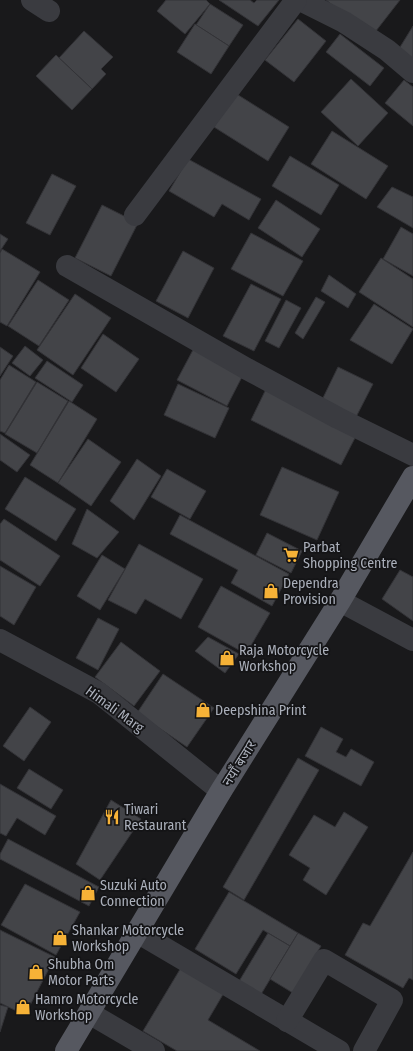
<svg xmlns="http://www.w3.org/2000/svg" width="413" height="1051" viewBox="0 0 413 1051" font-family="'Fira Sans Condensed','Noto Sans Devanagari',sans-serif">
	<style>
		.building { fill: #434448; stroke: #333337 }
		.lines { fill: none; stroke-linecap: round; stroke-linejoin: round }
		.minor { stroke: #3a3b40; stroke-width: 22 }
		.major { stroke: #565860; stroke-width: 22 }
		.labels { text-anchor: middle; stroke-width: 3.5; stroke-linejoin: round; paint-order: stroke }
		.poi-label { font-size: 14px; fill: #abb0bb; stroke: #141416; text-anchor: start }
		.street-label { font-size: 14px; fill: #abb0bb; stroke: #141416 }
	</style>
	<rect width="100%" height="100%" fill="#19191b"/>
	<g class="building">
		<polygon points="166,0 206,0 210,4 185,34 157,11"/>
		<polygon points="219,0 250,0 254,3 257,0 279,0 258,26"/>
		<polygon points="326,0 400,0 372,36"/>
		<polygon points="210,4 243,25 229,46 196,25"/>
		<polygon points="298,19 326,41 294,82 265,60"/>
		<polygon points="195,24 229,46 211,74 177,52"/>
		<polygon points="413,26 413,66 397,52"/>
		<polygon points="84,31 113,57 101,69 106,74 92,89 59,58"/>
		<polygon points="340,34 384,68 370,86 326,52"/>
		<polygon points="56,55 92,89 72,110 36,76"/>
		<polygon points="351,79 388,113 358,146 321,112"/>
		<polygon points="404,80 413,87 413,126 385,103"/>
		<polygon points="235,93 289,127 268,161 214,127"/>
		<polygon points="332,131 388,166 366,199 311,164"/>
		<polygon points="290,156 339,185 321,215 272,186"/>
		<polygon points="188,159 261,199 249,220 222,204 214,217 169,191"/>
		<polygon points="52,174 76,186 50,235 26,223"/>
		<polygon points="392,187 413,197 413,228 377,207"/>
		<polygon points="276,200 320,229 302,257 258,228"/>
		<polygon points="102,205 138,223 111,276 75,258"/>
		<polygon points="401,227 413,234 413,276 383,259"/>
		<polygon points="251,233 303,261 283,296 231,269"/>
		<polygon points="0,234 8,239 0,251"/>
		<polygon points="2,249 40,272 7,326 0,322 0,253"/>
		<polygon points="183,251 214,268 188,318 156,301"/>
		<polygon points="381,258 413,279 413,327 359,292"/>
		<polygon points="329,275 356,294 348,308 321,291"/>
		<polygon points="38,280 69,300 39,346 8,326"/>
		<polygon points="251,284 281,299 254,351 223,336"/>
		<polygon points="75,294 111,318 73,375 37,350"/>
		<polygon points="316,297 325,302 303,339 295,333"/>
		<polygon points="286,300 301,308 279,348 265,341"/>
		<polygon points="374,304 413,329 392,364 350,340"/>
		<polygon points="103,334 139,359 116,392 81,368"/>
		<polygon points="25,346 43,360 30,376 12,363"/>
		<polygon points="0,347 13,356 0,376"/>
		<polygon points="194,348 244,373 227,406 177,380"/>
		<polygon points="47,361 83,385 72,402 35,378"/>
		<polygon points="9,365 36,382 5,433 0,431 0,380"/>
		<polygon points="338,367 373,384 355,419 321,402"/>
		<polygon points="37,382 68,401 37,453 5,434"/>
		<polygon points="178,384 229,408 215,438 164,415"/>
		<polygon points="266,389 357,434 341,465 251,420"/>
		<polygon points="69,401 97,419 58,483 30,465"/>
		<polygon points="0,434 30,455 17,472 0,460"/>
		<polygon points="88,439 121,462 91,506 58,483"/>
		<polygon points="137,459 161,476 134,520 110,501"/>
		<polygon points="282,467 339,492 317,540 260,515"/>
		<polygon points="167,469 206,491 190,519 151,497"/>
		<polygon points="25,477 76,509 56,541 5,509"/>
		<polygon points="87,509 119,532 97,558 72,544"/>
		<polygon points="180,515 289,574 272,606 231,583 238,570 170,534"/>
		<polygon points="4,519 60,556 40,586 0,560 0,524"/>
		<polygon points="267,533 302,551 291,573 256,555"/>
		<polygon points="139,544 203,579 181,619 145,599 136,614 108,600"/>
		<polygon points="102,555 125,569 100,610 77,596"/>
		<polygon points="0,566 36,587 14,625 0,616"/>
		<polygon points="400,570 413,577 413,621 382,599"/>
		<polygon points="221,586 270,613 246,654 198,627"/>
		<polygon points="98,618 119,629 98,670 76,658"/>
		<polygon points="208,637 239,654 225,673 195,651"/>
		<polygon points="121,642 160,671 134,706 95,677"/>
		<polygon points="163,674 214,708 187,747 137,713"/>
		<polygon points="30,707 51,722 24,761 3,746"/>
		<polygon points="321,727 343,739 336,752 346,757 351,749 374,762 361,786 305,756"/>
		<polygon points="298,758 319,770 244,900 223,887"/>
		<polygon points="29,769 63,790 51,809 17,788"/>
		<polygon points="0,784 56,816 45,835 17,818 6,836 0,833"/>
		<polygon points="111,800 141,819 100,880 76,864"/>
		<polygon points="344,812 368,827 326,895 303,880 310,868 289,855 314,815 335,827"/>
		<polygon points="8,839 99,887 89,906 0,859 0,854"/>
		<polygon points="413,852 413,980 409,978 403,988 345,955 363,923 370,926"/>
		<polygon points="25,884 80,912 56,955 1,925"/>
		<polygon points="229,892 298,933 290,946 263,930 236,974 195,949"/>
		<polygon points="0,930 55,957 25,1015 0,1003"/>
		<polygon points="268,933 290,946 260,996 238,983"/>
		<polygon points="298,933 321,946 293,993 270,979"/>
		<polygon points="182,966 225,991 208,1020 260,1051 177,1051 143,1031"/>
		<polygon points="0,1005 8,1007 0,1032"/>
	</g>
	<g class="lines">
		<g class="minor">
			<polyline points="32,0 49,11"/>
			<polyline points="300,0 344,22 387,50 413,72"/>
			<polyline points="135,215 296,0"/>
			<polyline points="67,266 247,369 338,418 413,455"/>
			<polyline points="340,601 413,640"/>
			<polyline points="0,640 99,693 221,791"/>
			<polyline points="137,932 339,1051"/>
			<polyline points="89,1013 154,1051"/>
			<polyline points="287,1021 324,960 392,1000 364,1051"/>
		</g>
		<polyline class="major" points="66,1051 221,791 340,601 413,477"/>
	</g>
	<defs>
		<symbol id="supermarket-bare" viewBox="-9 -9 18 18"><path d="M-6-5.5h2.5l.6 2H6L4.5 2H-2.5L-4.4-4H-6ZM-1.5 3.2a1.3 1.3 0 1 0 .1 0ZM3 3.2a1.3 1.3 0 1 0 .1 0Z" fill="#f6b237" stroke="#141416" stroke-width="2.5" paint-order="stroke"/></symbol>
		<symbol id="shop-bare" viewBox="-9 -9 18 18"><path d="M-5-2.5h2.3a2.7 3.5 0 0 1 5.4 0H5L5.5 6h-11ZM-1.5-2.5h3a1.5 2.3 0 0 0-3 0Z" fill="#f6b237" stroke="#141416" stroke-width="2.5" paint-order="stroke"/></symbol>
		<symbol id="restaurant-bare" viewBox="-9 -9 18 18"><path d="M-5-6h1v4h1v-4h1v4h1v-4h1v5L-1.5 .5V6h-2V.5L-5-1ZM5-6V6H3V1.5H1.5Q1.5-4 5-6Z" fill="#f6b237" stroke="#141416" stroke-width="2.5" paint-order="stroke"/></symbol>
	</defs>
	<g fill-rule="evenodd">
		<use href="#supermarket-bare" x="280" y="544" width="22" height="22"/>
		<use href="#shop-bare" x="260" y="580" width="22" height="22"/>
		<use href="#shop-bare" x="216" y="647" width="22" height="22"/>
		<use href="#shop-bare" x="192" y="699" width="22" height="22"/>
		<use href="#restaurant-bare" x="101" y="806" width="22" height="22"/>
		<use href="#shop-bare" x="77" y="882" width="22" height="22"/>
		<use href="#shop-bare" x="49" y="927" width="22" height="22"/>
		<use href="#shop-bare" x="25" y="961" width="22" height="22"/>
		<use href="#shop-bare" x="12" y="996" width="22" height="22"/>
	</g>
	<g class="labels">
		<g class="poi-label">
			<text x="303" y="552">Parbat<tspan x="303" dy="16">Shopping Centre</tspan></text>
			<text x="283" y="588">Dependra<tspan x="283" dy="16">Provision</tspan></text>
			<text x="239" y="655">Raja Motorcycle<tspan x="239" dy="16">Workshop</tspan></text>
			<text x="215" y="715">Deepshina Print</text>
			<text x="124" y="814">Tiwari<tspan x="124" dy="16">Restaurant</tspan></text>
			<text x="100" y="890">Suzuki Auto<tspan x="100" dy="16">Connection</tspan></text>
			<text x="72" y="935">Shankar Motorcycle<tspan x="72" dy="16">Workshop</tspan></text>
			<text x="48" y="969">Shubha Om<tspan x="48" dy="16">Motor Parts</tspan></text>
			<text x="35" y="1004">Hamro Motorcycle<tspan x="35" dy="16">Workshop</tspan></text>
		</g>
		<g class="street-label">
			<text transform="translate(115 709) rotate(36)" y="5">Himali Marg</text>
			<text transform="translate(239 763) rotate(-58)" y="5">नयाँ बजार</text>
		</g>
	</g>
</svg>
